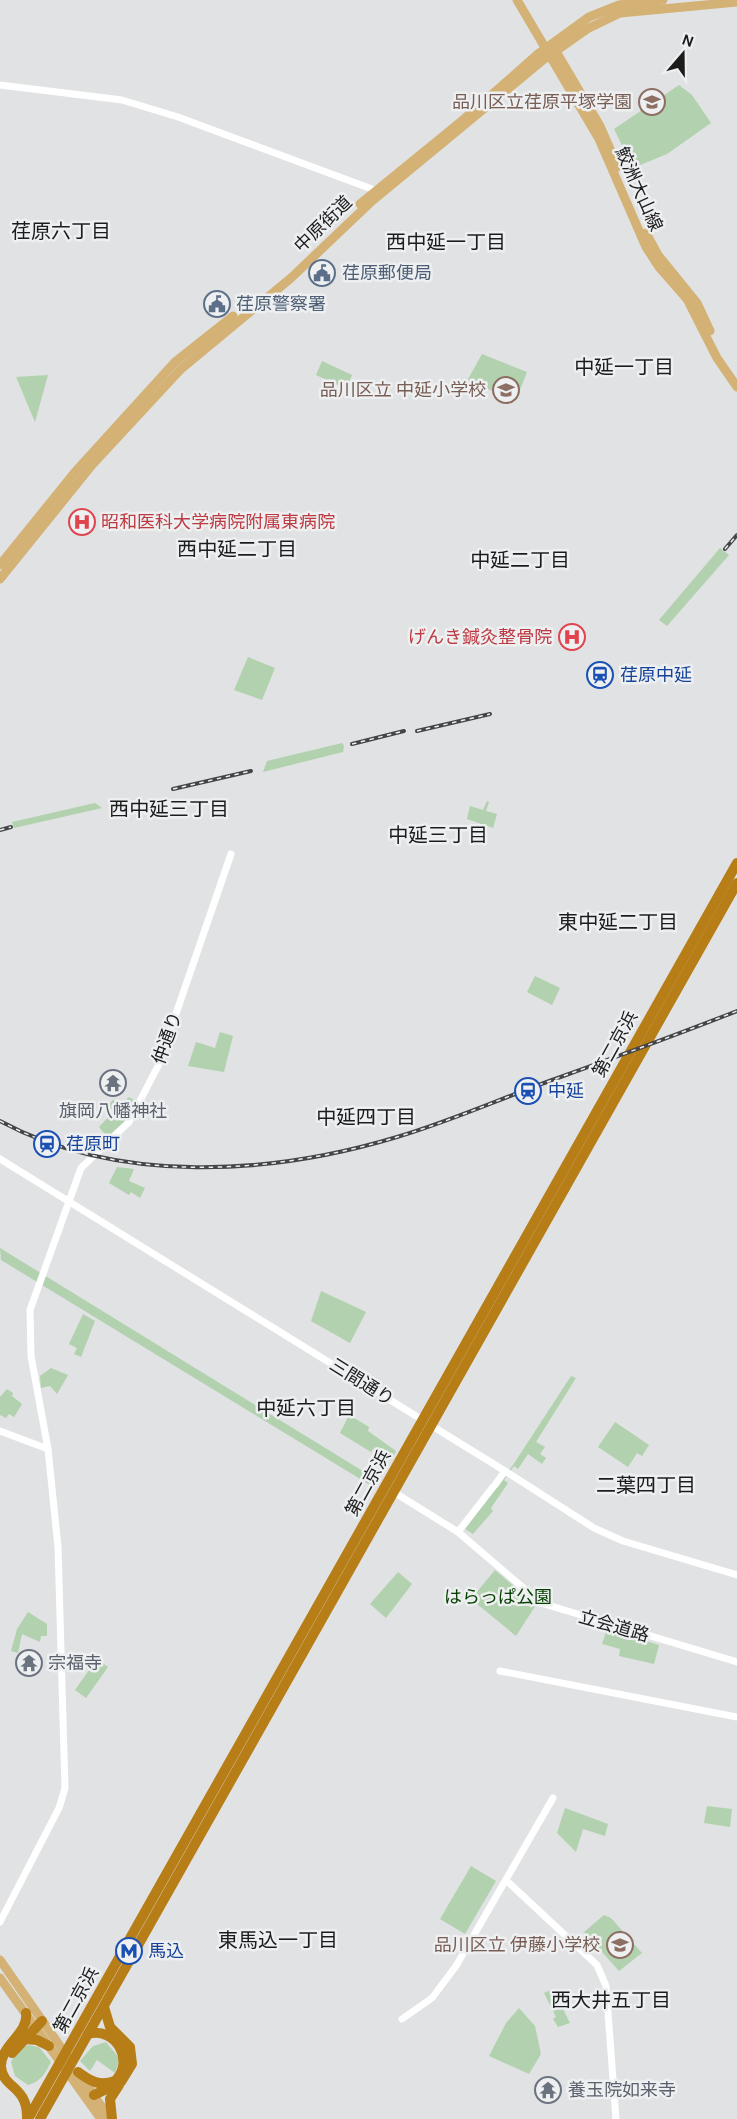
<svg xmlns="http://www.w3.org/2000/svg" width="737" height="2119" viewBox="0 0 737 2119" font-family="Karla,'Noto Sans JP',sans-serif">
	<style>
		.green { fill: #b2d1ae }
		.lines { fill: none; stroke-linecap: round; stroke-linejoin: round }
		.minor { stroke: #fff; stroke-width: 7 }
		.major { stroke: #d4b174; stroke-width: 9 }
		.highway { stroke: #b77d17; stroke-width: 10 }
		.rail-casing { stroke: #444546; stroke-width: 4 }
		.rail { stroke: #edeff0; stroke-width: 1.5; stroke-dasharray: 4.5; stroke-linecap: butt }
		.labels { text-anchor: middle; stroke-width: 5; stroke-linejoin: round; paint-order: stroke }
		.education-label { font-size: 18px; fill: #785e54; stroke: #edeff0; text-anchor: end }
		.street-label { font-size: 18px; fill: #1c1c1d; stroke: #edeff0 }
		.service-label { font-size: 18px; fill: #4e5e75; stroke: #edeff0; text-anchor: start }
		.health-label { font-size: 18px; fill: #be3a42; stroke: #edeff0; text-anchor: start }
		.transit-label { font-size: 18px; fill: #164399; stroke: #edeff0; text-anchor: start }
		.worship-label { font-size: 18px; fill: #5b616d; stroke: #edeff0; text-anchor: start }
		.park-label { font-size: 18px; fill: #053f01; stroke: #edeff0 }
		.neighbourhood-label { font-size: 20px; fill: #1c1c1d; stroke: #edeff0 }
	</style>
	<rect width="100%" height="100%" fill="#e0e2e3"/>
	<g class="green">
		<polygon points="679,85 692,95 711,123 667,154 633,168 614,129"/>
		<polygon points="482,354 527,372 516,400 467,381"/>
		<polygon points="322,361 352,375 347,389 316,375"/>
		<polygon points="48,375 35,422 16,377"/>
		<polygon points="720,548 729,555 667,626 659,620"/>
		<polygon points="248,657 275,668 262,700 234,690"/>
		<polygon points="342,743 344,746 343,752 263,772 267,761"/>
		<polygon points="487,801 489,802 486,811 497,814 493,828 467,819 470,806 483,810"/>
		<polygon points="95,803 102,808 14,828 12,822"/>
		<polygon points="535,976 560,988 552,1005 527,992"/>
		<polygon points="220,1032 233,1036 224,1072 188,1066 196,1042 215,1048"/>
		<polygon points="128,1097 137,1101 126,1120 123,1118 125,1121 107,1137 99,1127 114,1111 107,1106 113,1100 125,1105"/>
		<polygon points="117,1167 134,1169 129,1181 145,1188 140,1198 131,1192 129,1195 109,1183"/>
		<polygon points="0,1248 379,1481 375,1488 1,1260"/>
		<polygon points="321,1291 366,1312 350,1343 311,1321"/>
		<polygon points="83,1314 95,1321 81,1357 74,1354 77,1348 69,1344"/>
		<polygon points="51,1368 68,1375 57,1394 50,1386 41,1388 40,1376"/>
		<polygon points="571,1376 576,1378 536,1442 545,1447 540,1454 546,1458 542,1464 528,1454 518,1469 514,1466 504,1480 508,1483 491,1508 493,1511 473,1534 465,1529 513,1465"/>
		<polygon points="7,1389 13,1393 12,1396 22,1404 14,1417 9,1414 6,1418 0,1415 0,1397"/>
		<polygon points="349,1415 369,1427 368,1431 396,1451 392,1460 373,1449 371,1452 340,1433"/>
		<polygon points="615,1422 649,1445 642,1456 637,1453 628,1467 598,1447"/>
		<polygon points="495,1570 536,1605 516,1636 471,1599"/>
		<polygon points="398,1572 412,1584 386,1618 370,1604"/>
		<polygon points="28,1612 47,1624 47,1636 41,1636 40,1642 22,1634 18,1653 11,1651 17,1629"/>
		<polygon points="607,1629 659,1645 654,1664 619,1656 620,1649 602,1644"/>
		<polygon points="97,1659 108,1667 86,1698 75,1690"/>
		<polygon points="707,1806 732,1809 730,1827 704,1823"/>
		<polygon points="565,1808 608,1824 605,1836 583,1829 576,1852 557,1833"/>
		<polygon points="471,1866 496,1881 465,1934 440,1919"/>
		<polygon points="604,1915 611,1918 642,1953 619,1971 584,1932"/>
		<polygon points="553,1989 570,2023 558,2027 553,2019 556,2017 544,1993"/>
		<polygon points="519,2008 535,2026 541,2054 529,2074 489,2056 506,2023"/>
		<polygon points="106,2042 120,2059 115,2073 97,2060 90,2071 80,2061 93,2046"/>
		<path d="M28,2045L39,2047L51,2062C45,2073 42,2081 28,2085L15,2076L11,2062L18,2050Z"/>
	</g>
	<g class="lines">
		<g class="minor">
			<polyline points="0,85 122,100 178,117 380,192"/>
			<polyline points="0,1159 505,1471 594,1528 623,1541 737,1575"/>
			<polyline points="0,1431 48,1449"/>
			<polyline points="495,1485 505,1471"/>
			<polyline points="392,1491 458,1532 541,1603 737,1662"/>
			<polyline points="458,1532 493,1487"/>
			<polyline points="500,1671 737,1717"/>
			<polyline points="506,1880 597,1965 606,1986 616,2119"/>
			<polyline points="0,1922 59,1808 65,1788 58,1547 48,1449 31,1356 30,1310 81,1168 129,1122 158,1066 231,854"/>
			<polyline points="402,2019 432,1998 456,1966 553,1798"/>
		</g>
		<g class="major">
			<polyline points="517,0 599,139 646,247 659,267 687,299 717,358 737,387"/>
			<polyline points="554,48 600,126 618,167"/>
			<polyline points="360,204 463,120 538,54 589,17 619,5 663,0"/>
			<polyline points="646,233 658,255 697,303 710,331"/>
			<polyline points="0,565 75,472 175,362 233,316"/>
			<polyline points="0,579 92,465 181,369 291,278 372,201 543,60 587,29 620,13 737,2"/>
			<polyline points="0,1960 69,2059"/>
			<polyline points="0,1978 101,2119"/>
			<polyline points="80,2075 110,2119"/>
		</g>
		<g class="highway">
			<path d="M26,2013C29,2034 0,2045 1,2067C3,2089 28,2085 27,2119"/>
			<polyline points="25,2039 37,2040 49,2046"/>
			<polyline points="12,2053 42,2021"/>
			<path d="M78,2072C90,2081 100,2087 115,2081C136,2061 115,2026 88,2034"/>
			<polyline points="94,2095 121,2082 132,2064 130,2047 110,2027 104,2007"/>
			<polyline points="28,2119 737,863"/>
			<polyline points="40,2119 737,883"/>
			<polyline points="112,2119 110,2099 119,2085"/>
		</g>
		<defs>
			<g id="rail">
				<polyline points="725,549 737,535"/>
				<polyline points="417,731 490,714"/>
				<polyline points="352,744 404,731"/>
				<polyline points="173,789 251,771"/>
				<polyline points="0,830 11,827"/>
				<path d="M0,1121C119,1185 271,1175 397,1137C451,1121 502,1098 555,1079C616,1057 676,1035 737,1011"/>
			</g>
		</defs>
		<use href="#rail" class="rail-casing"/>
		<use href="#rail" class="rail"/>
	</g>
	<defs>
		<symbol id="school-ring" viewBox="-11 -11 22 22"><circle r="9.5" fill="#edeff0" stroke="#8d6e63" stroke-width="1.5"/><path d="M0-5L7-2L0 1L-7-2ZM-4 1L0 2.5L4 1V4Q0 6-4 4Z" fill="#8d6e63"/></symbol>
		<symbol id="civic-ring" viewBox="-11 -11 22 22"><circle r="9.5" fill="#edeff0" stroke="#5c6f8a" stroke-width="1.5"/><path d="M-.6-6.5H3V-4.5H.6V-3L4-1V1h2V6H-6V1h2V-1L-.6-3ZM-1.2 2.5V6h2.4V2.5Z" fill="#5c6f8a"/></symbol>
		<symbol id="hospital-ring" viewBox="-11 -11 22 22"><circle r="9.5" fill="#edeff0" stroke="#e0444e" stroke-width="1.5"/><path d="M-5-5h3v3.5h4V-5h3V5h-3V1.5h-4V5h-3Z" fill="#e0444e"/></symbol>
		<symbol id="station-ring" viewBox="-11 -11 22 22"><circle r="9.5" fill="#edeff0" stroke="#1a4fb4" stroke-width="1.5"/><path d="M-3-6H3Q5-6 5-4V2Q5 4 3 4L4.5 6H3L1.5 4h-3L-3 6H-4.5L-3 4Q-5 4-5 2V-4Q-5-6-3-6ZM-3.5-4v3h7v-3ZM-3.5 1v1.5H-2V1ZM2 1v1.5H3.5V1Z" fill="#1a4fb4"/></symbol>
		<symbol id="temple-ring" viewBox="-11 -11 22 22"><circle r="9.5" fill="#edeff0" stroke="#6b7280" stroke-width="1.5"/><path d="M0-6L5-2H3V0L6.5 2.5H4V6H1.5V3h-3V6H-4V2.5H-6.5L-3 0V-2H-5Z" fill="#6b7280"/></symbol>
		<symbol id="metro-ring" viewBox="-11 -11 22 22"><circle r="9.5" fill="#edeff0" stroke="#1a4fb4" stroke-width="1.5"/><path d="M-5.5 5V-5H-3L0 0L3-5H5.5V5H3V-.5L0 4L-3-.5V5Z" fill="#1a4fb4"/></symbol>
	</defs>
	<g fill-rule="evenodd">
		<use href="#school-ring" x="637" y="87" width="30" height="30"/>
		<use href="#civic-ring" x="307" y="258" width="30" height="30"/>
		<use href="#civic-ring" x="202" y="289" width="30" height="30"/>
		<use href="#school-ring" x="491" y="375" width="30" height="30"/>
		<use href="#hospital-ring" x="67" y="507" width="30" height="30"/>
		<use href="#hospital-ring" x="557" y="622" width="30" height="30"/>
		<use href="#station-ring" x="585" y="660" width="30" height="30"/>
		<use href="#temple-ring" x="98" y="1068" width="30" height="30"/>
		<use href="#station-ring" x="513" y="1076" width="30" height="30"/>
		<use href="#station-ring" x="32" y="1129" width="30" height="30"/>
		<use href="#temple-ring" x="14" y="1648" width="30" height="30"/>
		<use href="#school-ring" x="605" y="1930" width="30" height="30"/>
		<use href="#metro-ring" x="114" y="1936" width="30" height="30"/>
		<use href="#temple-ring" x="533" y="2075" width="30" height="30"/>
	</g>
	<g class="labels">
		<g class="education-label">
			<text x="632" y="108">品川区立荏原平塚学園</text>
			<text x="486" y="396">品川区立 中延小学校</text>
			<text x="600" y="1951">品川区立 伊藤小学校</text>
		</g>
		<g class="street-label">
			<text transform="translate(639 189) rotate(66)" y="6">鮫洲大山線</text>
			<text transform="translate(323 224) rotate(-44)" y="6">中原街道</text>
			<text transform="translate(167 1038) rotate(-70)" y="6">仲通り</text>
			<text transform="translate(615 1044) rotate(-61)" y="6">第二京浜</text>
			<text transform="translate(362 1382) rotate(32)" y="6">三間通り</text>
			<text transform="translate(368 1483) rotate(-61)" y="6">第二京浜</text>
			<text transform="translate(614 1626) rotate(16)" y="6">立会道路</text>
			<text transform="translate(76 2000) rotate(-61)" y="6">第二京浜</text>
		</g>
		<g class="service-label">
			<text x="342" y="279">荏原郵便局</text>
			<text x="236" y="310">荏原警察署</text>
		</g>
		<g class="health-label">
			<text x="101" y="528">昭和医科大学病院附属東病院</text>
			<text x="552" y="643" text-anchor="end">げんき鍼灸整骨院</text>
		</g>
		<g class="transit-label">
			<text x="620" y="681">荏原中延</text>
			<text x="548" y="1097">中延</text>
			<text x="66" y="1150">荏原町</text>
			<text x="148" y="1957">馬込</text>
		</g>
		<g class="worship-label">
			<text x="113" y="1117" text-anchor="middle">旗岡八幡神社</text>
			<text x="48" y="1669">宗福寺</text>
			<text x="568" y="2096">養玉院如来寺</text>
		</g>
		<g class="park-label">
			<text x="498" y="1603">はらっぱ公園</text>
		</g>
		<g class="neighbourhood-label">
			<text x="61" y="238">荏原六丁目</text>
			<text x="446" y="249">西中延一丁目</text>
			<text x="624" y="374">中延一丁目</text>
			<text x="237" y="556">西中延二丁目</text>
			<text x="520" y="567">中延二丁目</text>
			<text x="169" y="816">西中延三丁目</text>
			<text x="438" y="842">中延三丁目</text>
			<text x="618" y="929">東中延二丁目</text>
			<text x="366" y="1124">中延四丁目</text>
			<text x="306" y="1415">中延六丁目</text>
			<text x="646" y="1492">二葉四丁目</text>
			<text x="278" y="1947">東馬込一丁目</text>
			<text x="611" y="2007">西大井五丁目</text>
		</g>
	</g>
	<g transform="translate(683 54) rotate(20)" stroke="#edeff0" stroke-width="4.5" paint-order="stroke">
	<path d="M0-4.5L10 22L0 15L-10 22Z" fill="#1c1c1d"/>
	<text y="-9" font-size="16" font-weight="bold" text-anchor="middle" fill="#1c1c1d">N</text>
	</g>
</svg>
